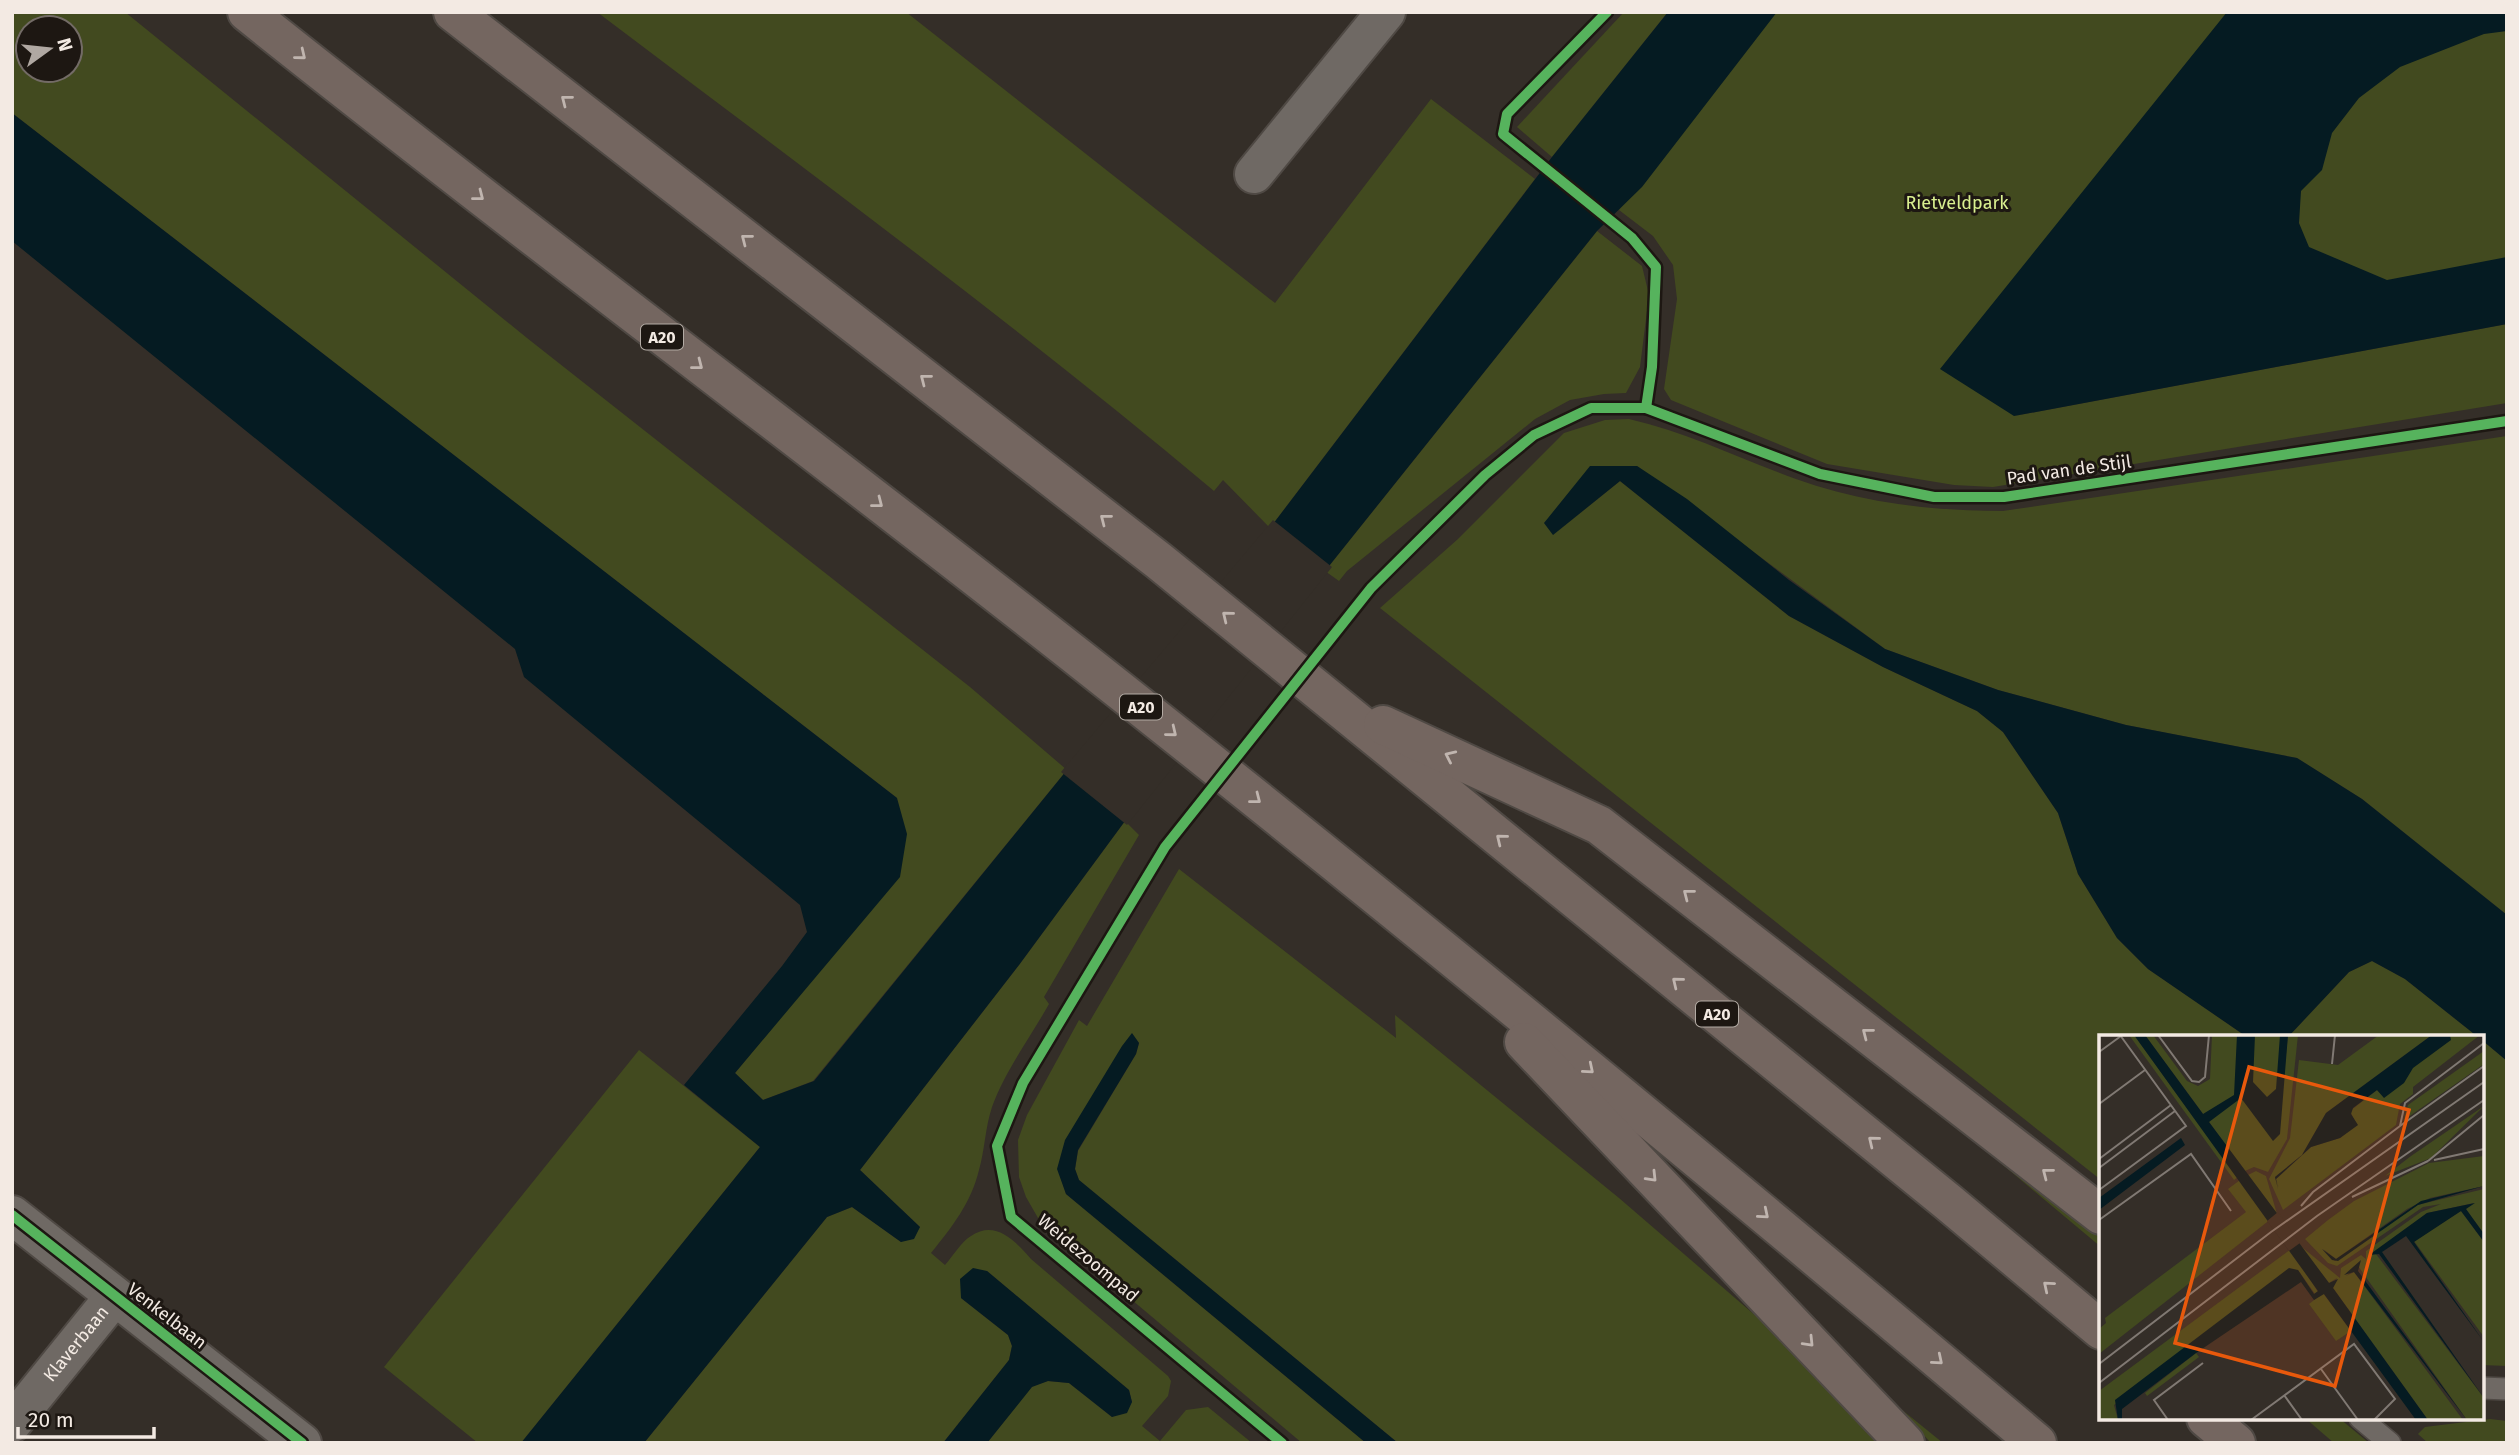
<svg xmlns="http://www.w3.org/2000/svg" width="2519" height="1455" viewBox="0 0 2519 1455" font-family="'Fira Sans',sans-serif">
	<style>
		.green { fill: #424a1f; fill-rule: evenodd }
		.water { fill: #051b22 }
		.pier { fill: #342e28 }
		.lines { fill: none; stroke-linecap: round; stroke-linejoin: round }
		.service-casing { stroke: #4f4944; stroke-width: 24 }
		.minor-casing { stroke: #4f4944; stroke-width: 42 }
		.motorway-casing { stroke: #4f4944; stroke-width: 42 }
		.service { stroke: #6f6964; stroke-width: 21 }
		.minor { stroke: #6f6964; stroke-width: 38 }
		.motorway { stroke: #746660; stroke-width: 38 }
		.cycleway-casing { stroke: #1d1712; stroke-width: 15 }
		.cycleway { stroke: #56b35d; stroke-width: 10 }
		.oneway { stroke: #c0b5af }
		.labels { text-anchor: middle; stroke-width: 6; stroke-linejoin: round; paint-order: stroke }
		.shield { fill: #1d1712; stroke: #b3aba4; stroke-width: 2 }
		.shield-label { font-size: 16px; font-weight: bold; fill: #f3eae3 }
		.park-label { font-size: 18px; fill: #d9ef8f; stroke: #1d1712 }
		.street-label { font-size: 18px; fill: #f3eae3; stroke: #1d1712 }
		.inset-road { fill: none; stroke: #807973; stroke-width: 2 }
		.view { fill: #e8590c; fill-opacity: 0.15; stroke: #e8590c; stroke-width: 3.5 }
		.inset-edge { fill: none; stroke: #f3eae3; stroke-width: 3.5 }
	</style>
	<rect width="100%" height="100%" fill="#342e28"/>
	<g class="green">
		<path d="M12,12H125L527,338L970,687L1067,770L813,1081L763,1100L735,1073L786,1011L897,798L12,113ZM28,28H70V70H28Z"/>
		<path d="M597,12H906L1275,303L1431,99L1535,179L1270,528L1223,480L1214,491C1015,324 805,169 597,12Z"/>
		<polygon points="1624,12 1668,12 1552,157 1517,127"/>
		<polygon points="1758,12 2507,12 2507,297 2014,416 2507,324 2507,403 1993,487 1954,485 1827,464 1671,400 1664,389 1677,299 1673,265 1653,236 1619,210"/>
		<polygon points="1597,231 1642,266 1649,295 1640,367 1626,393 1604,394 1570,400 1535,419 1347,571 1339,581 1325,571"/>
		<path d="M1629,419C1687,432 1740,459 1796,479C1862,503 1933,511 2003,511L2507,436V915L2362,799L2297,758L2126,725L1998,690L1885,649L1637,466L1553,535L1620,481L1789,616L1883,667L1977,711L2003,732L2058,813L2078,874L2117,938L2148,969L2247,1037H2101V1180L1380,608L1458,539L1564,433L1605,420Z"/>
		<path d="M1125,821L1139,835L1044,997L1049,1004C1030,1038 1005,1071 992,1107C985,1128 985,1149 979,1170C971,1203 952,1227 931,1253L945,1265C953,1256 961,1242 971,1236C996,1219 1016,1242 1031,1259L1168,1376L1171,1381L1168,1396L1142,1426L1160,1441L1186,1410L1208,1407L1252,1443H987L1032,1386L1048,1381L1069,1383L1112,1417L1132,1402L1129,1390L987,1271L961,1298L1008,1335L1012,1346L1009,1360L943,1443H644L827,1217L852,1207L901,1242L920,1227L860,1170L1019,965Z"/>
		<polygon points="1179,869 1396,1038 1395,1015 1619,1198 1829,1379 1887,1443 1398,1443 1079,1180 1075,1169 1078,1151 1136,1054 1139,1043 1132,1034 1058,1169 1066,1194 1366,1443 1302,1443 1063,1242 1038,1218 1026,1197 1019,1177 1018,1140 1027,1115 1079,1020 1087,1026"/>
		<polygon points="2372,961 2405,979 2478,1037 2288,1037 2349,972"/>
		<polygon points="2482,1040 2507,1061 2507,1366 2482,1365"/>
		<polygon points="639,1050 760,1147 521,1443 478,1443 384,1367"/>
		<polygon points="2007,1162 2101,1234 2101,1247 2003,1165"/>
		<polygon points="1896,1405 1943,1443 1931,1443"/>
		<polygon points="2305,1418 2339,1418 2369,1443 2334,1443"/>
		<polygon points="2490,1419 2507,1421 2507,1443 2428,1443 2418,1434 2425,1427"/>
	</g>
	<g class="water">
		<polygon points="1668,12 1777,12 1642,187 1597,231 1125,821 1019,965 860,1170 920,1227 914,1239 901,1242 852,1207 827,1217 644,1443 521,1443 760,1147 684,1085 782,966 807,932 800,905 524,677 515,649 12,241 12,113 897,798 907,834 900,877 735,1073 763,1100 814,1081 1067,770 1270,528 1552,157"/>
		<polygon points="2227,12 2507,12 2507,31 2484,34 2400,67 2359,98 2332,133 2322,170 2301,191 2299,223 2309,247 2387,280 2507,257 2507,324 2014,416 1940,369"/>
		<polygon points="1590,466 1637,466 1687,499 1789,580 1885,649 1998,690 2126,725 2297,758 2362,799 2507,915 2507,1061 2482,1040 2482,1037 2478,1037 2405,979 2372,961 2349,972 2288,1037 2247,1037 2148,969 2117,938 2078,874 2058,813 2003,732 1977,711 1883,667 1789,616 1620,481 1553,535 1544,523"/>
		<polygon points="1132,1033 1139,1043 1136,1054 1078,1150 1075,1169 1079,1180 1398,1443 1366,1443 1066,1194 1057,1169 1065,1140 1122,1046"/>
		<polygon points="973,1268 987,1271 1129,1390 1132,1402 1127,1413 1112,1417 1069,1383 1048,1381 1032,1387 987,1443 943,1443 1009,1360 1012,1346 1008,1335 961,1298 960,1279"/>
	</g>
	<polygon class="pier" points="1273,520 1332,567 1127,825 1061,772"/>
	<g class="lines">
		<defs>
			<g id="service">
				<polyline points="2482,1388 2507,1389"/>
				<polyline points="2360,1418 2390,1443"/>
			</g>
			<g id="minor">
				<polyline points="1254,174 1386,12"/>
				<polyline points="12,1215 302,1443"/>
				<path id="s1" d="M12,1423L114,1297"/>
			</g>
			<g id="motorway">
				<path d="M247,12C523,233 807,443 1084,662C1406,916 1723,1178 2037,1443"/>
				<polyline points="453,12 1159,561 1948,1202 2101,1330"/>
				<polyline points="1383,725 1599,825 2101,1215"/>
				<polyline points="1524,1042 1905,1443"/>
				<polyline points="2206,1418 2236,1443"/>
			</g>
		</defs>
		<use href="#service" class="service-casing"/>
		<use href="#minor" class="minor-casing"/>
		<use href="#motorway" class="motorway-casing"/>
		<use href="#service" class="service"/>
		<use href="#minor" class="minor"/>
		<use href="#motorway" class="motorway"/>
		<defs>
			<g id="cycleway">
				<polyline points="1646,408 1820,474 1934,497 2004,497 2507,421"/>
				<polyline points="12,1215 302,1443"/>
				<polyline points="1282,1443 1011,1217 997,1146 1023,1083 1165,847 1371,588 1485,475 1534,435 1591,408 1646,408 1652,367 1656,267 1632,238 1503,134 1507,114 1607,12"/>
			</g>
		</defs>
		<use href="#cycleway" class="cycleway-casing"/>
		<use href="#cycleway" class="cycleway"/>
	</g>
	<defs><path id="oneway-chevron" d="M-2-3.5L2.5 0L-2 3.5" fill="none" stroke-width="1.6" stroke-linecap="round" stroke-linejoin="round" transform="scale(1.75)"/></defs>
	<g class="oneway">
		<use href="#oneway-chevron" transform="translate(301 55) rotate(39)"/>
		<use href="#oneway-chevron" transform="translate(566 100) rotate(-142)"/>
		<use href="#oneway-chevron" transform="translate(479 196) rotate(38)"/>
		<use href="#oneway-chevron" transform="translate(746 239) rotate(-142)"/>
		<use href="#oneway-chevron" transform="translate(698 365) rotate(38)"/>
		<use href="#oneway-chevron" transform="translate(925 379) rotate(-142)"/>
		<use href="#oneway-chevron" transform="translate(878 503) rotate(38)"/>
		<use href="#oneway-chevron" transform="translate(1105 519) rotate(-142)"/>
		<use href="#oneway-chevron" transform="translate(1227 616) rotate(-141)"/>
		<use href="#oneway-chevron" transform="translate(1172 732) rotate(39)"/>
		<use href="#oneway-chevron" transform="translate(1450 756) rotate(-155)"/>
		<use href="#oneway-chevron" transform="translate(1256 799) rotate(38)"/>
		<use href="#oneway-chevron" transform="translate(1501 839) rotate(-141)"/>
		<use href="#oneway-chevron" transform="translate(1688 894) rotate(-142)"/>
		<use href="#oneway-chevron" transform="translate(1677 982) rotate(-141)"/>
		<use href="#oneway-chevron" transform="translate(1867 1033) rotate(-142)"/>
		<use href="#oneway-chevron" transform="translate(1589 1069) rotate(40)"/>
		<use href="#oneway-chevron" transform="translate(1873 1141) rotate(-141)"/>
		<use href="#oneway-chevron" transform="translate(2047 1173) rotate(-142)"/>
		<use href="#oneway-chevron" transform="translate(1652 1177) rotate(46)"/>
		<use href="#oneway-chevron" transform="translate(1764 1214) rotate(40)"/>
		<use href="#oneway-chevron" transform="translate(2048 1286) rotate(-140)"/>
		<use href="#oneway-chevron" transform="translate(1809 1342) rotate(46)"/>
		<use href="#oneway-chevron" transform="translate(1938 1360) rotate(40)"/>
	</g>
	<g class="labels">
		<g class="shield">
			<rect x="641" y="324.5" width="42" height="25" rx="5"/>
			<rect x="1120" y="694.5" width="42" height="25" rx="5"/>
			<rect x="1696" y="1001.5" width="42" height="25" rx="5"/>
		</g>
		<g class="shield-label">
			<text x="662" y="343">A20</text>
			<text x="1141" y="713">A20</text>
			<text x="1717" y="1020">A20</text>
		</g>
		<g class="park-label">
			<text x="1957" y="209">Rietveldpark</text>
		</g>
		<g class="street-label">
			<text transform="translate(2069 470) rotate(-8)" y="6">Pad van de Stijl</text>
			<text transform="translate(1088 1258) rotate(40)" y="6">Weidezoompad</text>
			<text transform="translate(167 1316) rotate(38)" y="6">Venkelbaan</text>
			<text dy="6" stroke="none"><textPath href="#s1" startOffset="102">Klaverbaan</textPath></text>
		</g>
	</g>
	<g transform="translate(2099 1035)">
		<rect width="385" height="385" fill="#342e28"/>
		<path d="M30,0H35L139,142L135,145ZM46,0H54L88,46L99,51L111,44L113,0H186L178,102L189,0H199L188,104L169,137L155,132L146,136ZM280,0H333L227,78L203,120L176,142L180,153L177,144L212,112L241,103L258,90L251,76L278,55L282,59L351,0H381L314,52V59L301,69L297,90L184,175L170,144L191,103L200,25L239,30ZM385,16V29L305,85L309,70ZM385,71L332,123L286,141L312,121ZM385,121V151L331,163L308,174L237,224L224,214L236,226L318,170L385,154V199L366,173L375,168L328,178L277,219L385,363V385H368L259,231L247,241L255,237L364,385H329L234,253L238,243L230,248L199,209L241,243L242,233L262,220L267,224V216L322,177L342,169L324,172L238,231L229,228L206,204L229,185L255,166L330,128ZM157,136L167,141L178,179L149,140ZM141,145L172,184L0,319V294L7,288L6,283L147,177L129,154ZM362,176L385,207V302L315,206ZM192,214L219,257L216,259L199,235L15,370L19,385H0V356ZM224,258L252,296L237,306L210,269ZM97,318L100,322L48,361L46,358Z" fill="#424a1f"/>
		<path d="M35,0H46L104,79L135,60L138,0H156L154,47L168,62L177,54L181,0H189L181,99L174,106L142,63L110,87L230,248L239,244L234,253L329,385H317L225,259L215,265L202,247L97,318L23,374V385H19L16,365L190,233L199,235L215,259L219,256ZM333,0H351L352,5L314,33L305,48L285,63L278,55L254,73L252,79L259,90L241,103L212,112L177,144L179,154L176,142L203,120L227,78ZM82,103L86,110L0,175V163ZM385,151L319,170L239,226L233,225L223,214L237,224L322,166ZM376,168L367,174L385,199V207L362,176L315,207L385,307L307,201L283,217L385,363L280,219L270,220L328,178ZM262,225L259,236L368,385L255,237L245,240Z" fill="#051b22"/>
		<path d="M179,177L201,208L190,216L168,186Z" fill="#342e28"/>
		<path class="inset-road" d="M59,0L93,46L100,47L106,42L110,0M0,17L22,1M233,29L236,0M0,69L46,35M301,91L306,68L385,8M301,91L385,31M0,124L72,70M335,125L385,114M329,126L385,80M0,133L76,76M0,155L87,91L21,0M253,162L329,126M202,171L214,157L301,91M0,185L92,119L132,176M0,329L172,197L385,47M222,334L259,385M0,348L218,181L385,65M185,360L203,385M69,385L55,365L104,328M152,385L255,309L296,364L275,385"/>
		<path class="view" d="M150,32L310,75L236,351L76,308Z"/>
		<rect width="385" height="385" class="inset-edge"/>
	</g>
	<rect width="2519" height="1455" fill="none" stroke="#f3eae3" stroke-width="28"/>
	<g transform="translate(49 49) rotate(75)"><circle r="33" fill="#1d1712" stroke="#736b66" stroke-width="2"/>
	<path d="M0-5L12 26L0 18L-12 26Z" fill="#b0a8a2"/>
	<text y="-10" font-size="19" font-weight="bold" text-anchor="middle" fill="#f3eae3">N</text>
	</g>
	<path d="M18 1427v10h136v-10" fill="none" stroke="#f3eae3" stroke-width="3.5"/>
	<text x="28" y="1427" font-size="21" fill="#f3eae3" stroke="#1d1712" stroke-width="5" paint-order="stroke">20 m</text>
</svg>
